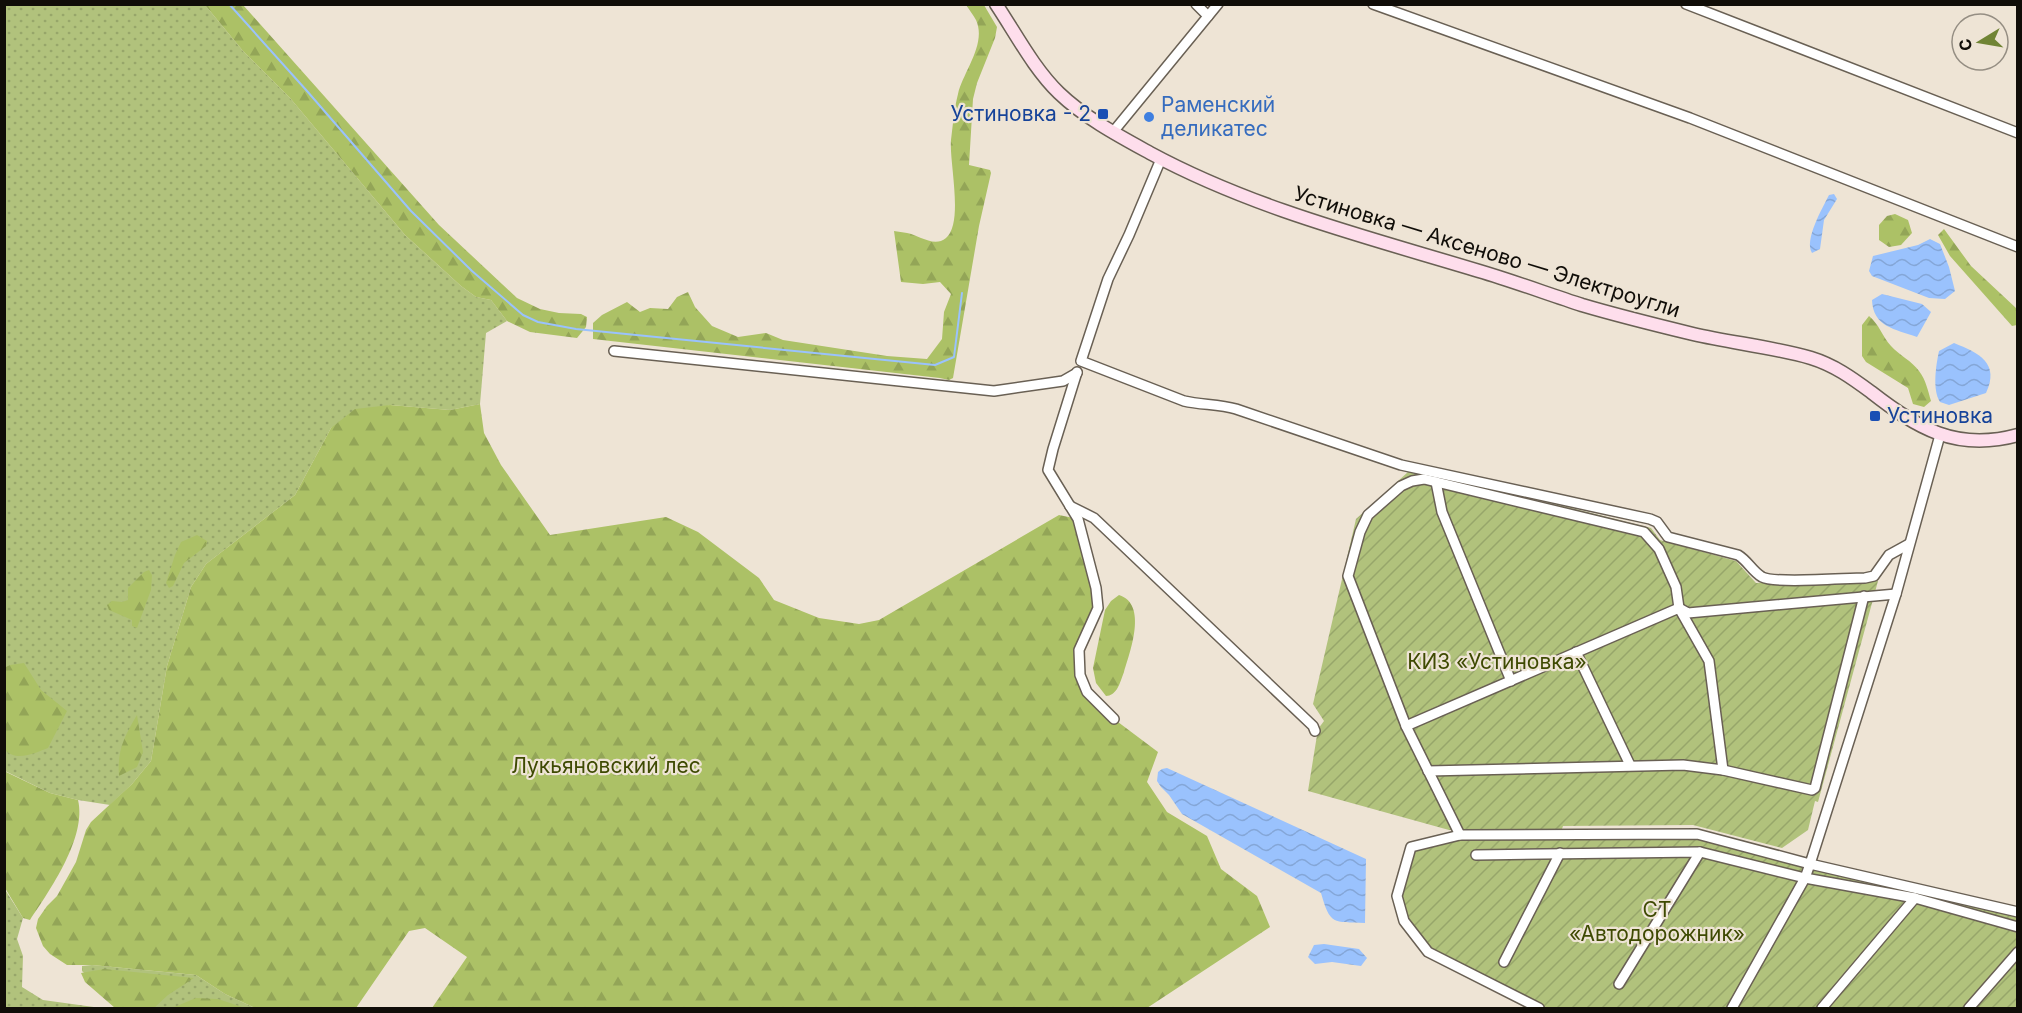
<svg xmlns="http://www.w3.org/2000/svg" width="2022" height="1013" viewBox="0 0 2022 1013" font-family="Inter,sans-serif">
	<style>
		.grass { fill: url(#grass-dots) }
		.forest { fill: url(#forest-firs) }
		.garden { fill: url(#garden-furrows) }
		.water { fill: url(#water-waves) }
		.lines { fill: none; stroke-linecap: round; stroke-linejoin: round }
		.stream { stroke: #9ac2fd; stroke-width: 2 }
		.street-casing { stroke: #696054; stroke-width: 12 }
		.secondary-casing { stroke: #696054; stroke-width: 15 }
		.street { stroke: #fff; stroke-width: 9 }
		.secondary { stroke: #fedeec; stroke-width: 12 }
		.transit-dot { fill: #1a4fb4; stroke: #eee4d5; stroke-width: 2 }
		.shop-dot { fill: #3f7fe0; stroke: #eee4d5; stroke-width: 2 }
		.labels { text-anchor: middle; stroke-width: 4.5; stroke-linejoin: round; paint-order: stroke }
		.shop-label { font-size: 21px; fill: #366cbe; stroke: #eee4d5; text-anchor: start }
		.transit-label { font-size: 21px; fill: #164399; stroke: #eee4d5; text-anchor: end }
		.street-label { font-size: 21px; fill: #100d08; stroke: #eee4d5 }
		.park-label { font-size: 21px; fill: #3e4a02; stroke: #eee4d5 }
	</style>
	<defs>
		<pattern id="grass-dots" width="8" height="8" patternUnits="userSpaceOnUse" patternTransform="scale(1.5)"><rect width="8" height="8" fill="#b1c27c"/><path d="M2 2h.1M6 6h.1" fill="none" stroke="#97a66a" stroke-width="1.8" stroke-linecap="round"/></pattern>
		<pattern id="forest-firs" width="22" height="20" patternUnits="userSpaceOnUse" patternTransform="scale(1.5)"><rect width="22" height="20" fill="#acc166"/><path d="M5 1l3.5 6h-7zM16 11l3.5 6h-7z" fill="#93a557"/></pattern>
		<pattern id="garden-furrows" width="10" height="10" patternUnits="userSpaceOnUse" patternTransform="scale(1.5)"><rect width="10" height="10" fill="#b1c27c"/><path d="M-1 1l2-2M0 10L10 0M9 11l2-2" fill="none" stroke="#97a66a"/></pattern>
		<pattern id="water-waves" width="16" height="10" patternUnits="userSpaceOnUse" patternTransform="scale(1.5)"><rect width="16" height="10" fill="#9ac2fd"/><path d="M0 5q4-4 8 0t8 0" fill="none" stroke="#84a6d7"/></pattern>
	</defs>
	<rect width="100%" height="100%" fill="#eee4d5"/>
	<g class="grass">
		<polygon points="4,5 205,5 243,51 290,98 405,235 461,286 476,297 491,300 507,321 486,333 480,404 450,410 390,405 331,428 295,495 206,564 191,587 167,666 151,761 132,784 110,805 78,800 50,793 5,771"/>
		<polygon points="4,888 23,918 17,939 23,956 22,987 43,1000 101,1008 5,1008"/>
		<polygon points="92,965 196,975 225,994 255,1008 120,1008 82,971 82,966"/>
	</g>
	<g class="forest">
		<polygon points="205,5 243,5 439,225 517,298 540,309 559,313 581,314 587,317 586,327 577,338 530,332 507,321 491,300 476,297 461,286 405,235 290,98 243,51"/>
		<path d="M966,5H984L997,27L995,38L977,83L973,99L969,165L990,170L991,173L979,226L953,378L949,380L940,378L593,339V323L602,315L627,302L640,312L650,308L668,309L677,297L688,292L695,307L712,326L738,337L766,333L783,340L887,356L927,359L942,339L944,312L951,294L940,282L923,284L901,282L894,231C898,232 903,232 907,233C919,235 934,248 946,238C964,223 949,162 951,140C953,125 954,109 958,94C963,72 987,44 976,20C973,15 969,9 966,5Z"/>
		<polygon points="1895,214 1908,220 1912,233 1901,245 1889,247 1879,240 1879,225 1887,216"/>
		<polygon points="1944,229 1971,266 2016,308 2017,325 2012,326 1950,256 1938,235"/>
		<path d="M1869,316C1879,324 1882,336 1891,346C1899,355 1912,361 1919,371C1926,380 1928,391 1931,401L1924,407L1913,404L1908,388L1866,362L1862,356V325Z"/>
		<polygon points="480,404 484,433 501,465 550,535 666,517 698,532 759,578 774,600 819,618 859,624 879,620 1059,515 1078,519 1098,608 1079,650 1087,692 1114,719 1158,752 1147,782 1167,812 1207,836 1221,869 1257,896 1270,927 1147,1008 432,1008 467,957 425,928 409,931 356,1008 255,1008 225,994 196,975 92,965 67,965 50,954 43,946 36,928 38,919 47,906 57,896 76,862 86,830 91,822 132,784 151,761 167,666 191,587 206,564 295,495 331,428 355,409 390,405 450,410"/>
		<polygon points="197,535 207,541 206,546 184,563 173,586 169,588 166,583 175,555 181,542"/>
		<polygon points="149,570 152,575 151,590 137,628 132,626 132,620 109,610 107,605 112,601 122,602 128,600 128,588 144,572"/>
		<path d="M1119,595C1148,604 1130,652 1124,672C1122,677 1120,684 1117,689C1114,693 1111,696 1106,696L1096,683L1093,668L1105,610L1111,601Z"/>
		<path d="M24,663L41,690L67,711L48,748C35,753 16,762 5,750L4,668L10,665Z"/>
		<path d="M137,715L143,752L137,767L119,776C117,750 124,737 137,715Z"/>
		<path d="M4,771L50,793L78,800C87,837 50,890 30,920L23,918L5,888Z"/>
		<polygon points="104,969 194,978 168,995 154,1008 115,1008 85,982 81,973"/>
		<polygon points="196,998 218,999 245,1008 172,1008"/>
	</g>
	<g class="garden">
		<polygon points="1408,472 1571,508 1651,528 1660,540 1736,561 1756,583 1878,581 1818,802 1815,801 1808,830 1782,848 1693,825 1563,826 1562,829 1449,830 1308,791 1318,729 1324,721 1313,704 1356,519"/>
		<polygon points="1697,834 2017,912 2017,1008 1542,1008 1428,952 1404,921 1397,896 1411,847 1454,837"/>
	</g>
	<g class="water">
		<path d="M1834,194L1837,199L1824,220L1820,249L1812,253C1804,240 1822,209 1829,195Z"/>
		<polygon points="1930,239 1940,244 1949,267 1955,291 1945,299 1929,298 1872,276 1869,271 1873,256 1918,245"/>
		<path d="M1882,294L1922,304L1931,312L1917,337C1895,329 1873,327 1872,300Z"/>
		<path d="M1954,343C1979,353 2000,363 1986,393L1949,405L1940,402C1932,390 1936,365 1939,351Z"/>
		<path d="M1167,768L1366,859L1365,923C1333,922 1330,925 1321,893L1182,814L1169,795L1161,787L1157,781L1158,772L1162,769Z"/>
		<polygon points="1324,944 1359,949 1367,958 1361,966 1332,962 1315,964 1308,957 1314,945"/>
	</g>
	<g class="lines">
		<polyline class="stream" points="229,4 307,91 411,211 472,271 523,315 538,322 576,329 935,365 954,357 962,293"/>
		<defs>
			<g id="street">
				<polyline points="1196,4 1208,16"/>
				<polyline points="1373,4 1690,118 2018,247"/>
				<polyline points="1686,4 2018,133"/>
				<polyline points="1113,132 1218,4"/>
				<path d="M1161,159L1129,235L1108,279L1081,361L1184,401C1201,405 1219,404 1236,409L1401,465L1650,519L1657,522L1668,537L1738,555C1748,561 1752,571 1762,577C1775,584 1846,578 1865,578L1874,576L1889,555L1909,544"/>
				<polyline points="614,351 994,391 1063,381 1077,373"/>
				<polyline points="1077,372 1053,449 1048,470 1078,519 1096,588 1098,608 1079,650 1080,675 1087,692 1114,719"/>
				<polyline points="1436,482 1442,512 1511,681"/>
				<polyline points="1070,506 1094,518 1313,726 1315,731"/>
				<polyline points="1576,652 1630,765"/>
				<polyline points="1406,726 1679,608 1688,613 1896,594"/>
				<polyline points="1428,771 1683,765 1723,770 1812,790 1815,788 1864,596"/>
				<polyline points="1460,835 1406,726 1348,576 1360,532 1368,515 1401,486 1412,481 1424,479 1644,532 1659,549 1676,587 1679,608 1709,661 1723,770"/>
				<polyline points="1476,855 1700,852 1805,878 1915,898"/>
				<polyline points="1504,962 1560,853"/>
				<polyline points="1619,984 1700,852"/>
				<polyline points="1539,1008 1428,952 1404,921 1397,896 1411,847 1460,835 1697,834 1810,864 1896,594 1940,435"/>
				<polyline points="1732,1008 1805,878 1810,864 2018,912"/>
				<polyline points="1822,1008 1915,898 2018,927"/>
				<polyline points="1969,1008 2018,952"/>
			</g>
			<path id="secondary" d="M996,4C1016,34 1034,69 1059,93C1085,118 1119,136 1150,153C1254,209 1367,237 1479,271C1513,281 1548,294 1582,305C1619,316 1656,325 1693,334C1732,343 1773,347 1811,358C1834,365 1852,378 1871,392C1917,428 1956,452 2018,435"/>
		</defs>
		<use href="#street" class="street-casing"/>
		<use href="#secondary" class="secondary-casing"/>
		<use href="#street" class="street"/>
		<use href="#secondary" class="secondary"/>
	</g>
	<g class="transit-dot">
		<rect x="1097" y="108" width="12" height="12" rx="3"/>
		<rect x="1869" y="410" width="12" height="12" rx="3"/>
	</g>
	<circle class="shop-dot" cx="1149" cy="117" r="6"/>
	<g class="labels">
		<g class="shop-label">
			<text x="1161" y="112">Раменский<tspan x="1161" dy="24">деликатес</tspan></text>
		</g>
		<g class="transit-label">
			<text x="1091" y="121">Устиновка - 2</text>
			<text x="1887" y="423" text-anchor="start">Устиновка</text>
		</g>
		<g class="street-label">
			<text transform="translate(1487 252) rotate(17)" y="7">Устиновка — Аксеново — Электроугли</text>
		</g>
		<g class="park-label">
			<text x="1497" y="669">КИЗ «Устиновка»</text>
			<text x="606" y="773">Лукьяновский лес</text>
			<text x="1657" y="917">СТ<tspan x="1657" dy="24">«Автодорожник»</tspan></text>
		</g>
	</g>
	<rect width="2022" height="1013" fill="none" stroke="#100d08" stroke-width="12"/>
	<g transform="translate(1980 42) rotate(259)"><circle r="28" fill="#eee4d5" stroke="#958e83" stroke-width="1.5"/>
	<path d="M0-4.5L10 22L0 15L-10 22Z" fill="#708434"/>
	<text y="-9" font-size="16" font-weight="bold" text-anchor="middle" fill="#100d08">С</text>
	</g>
</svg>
